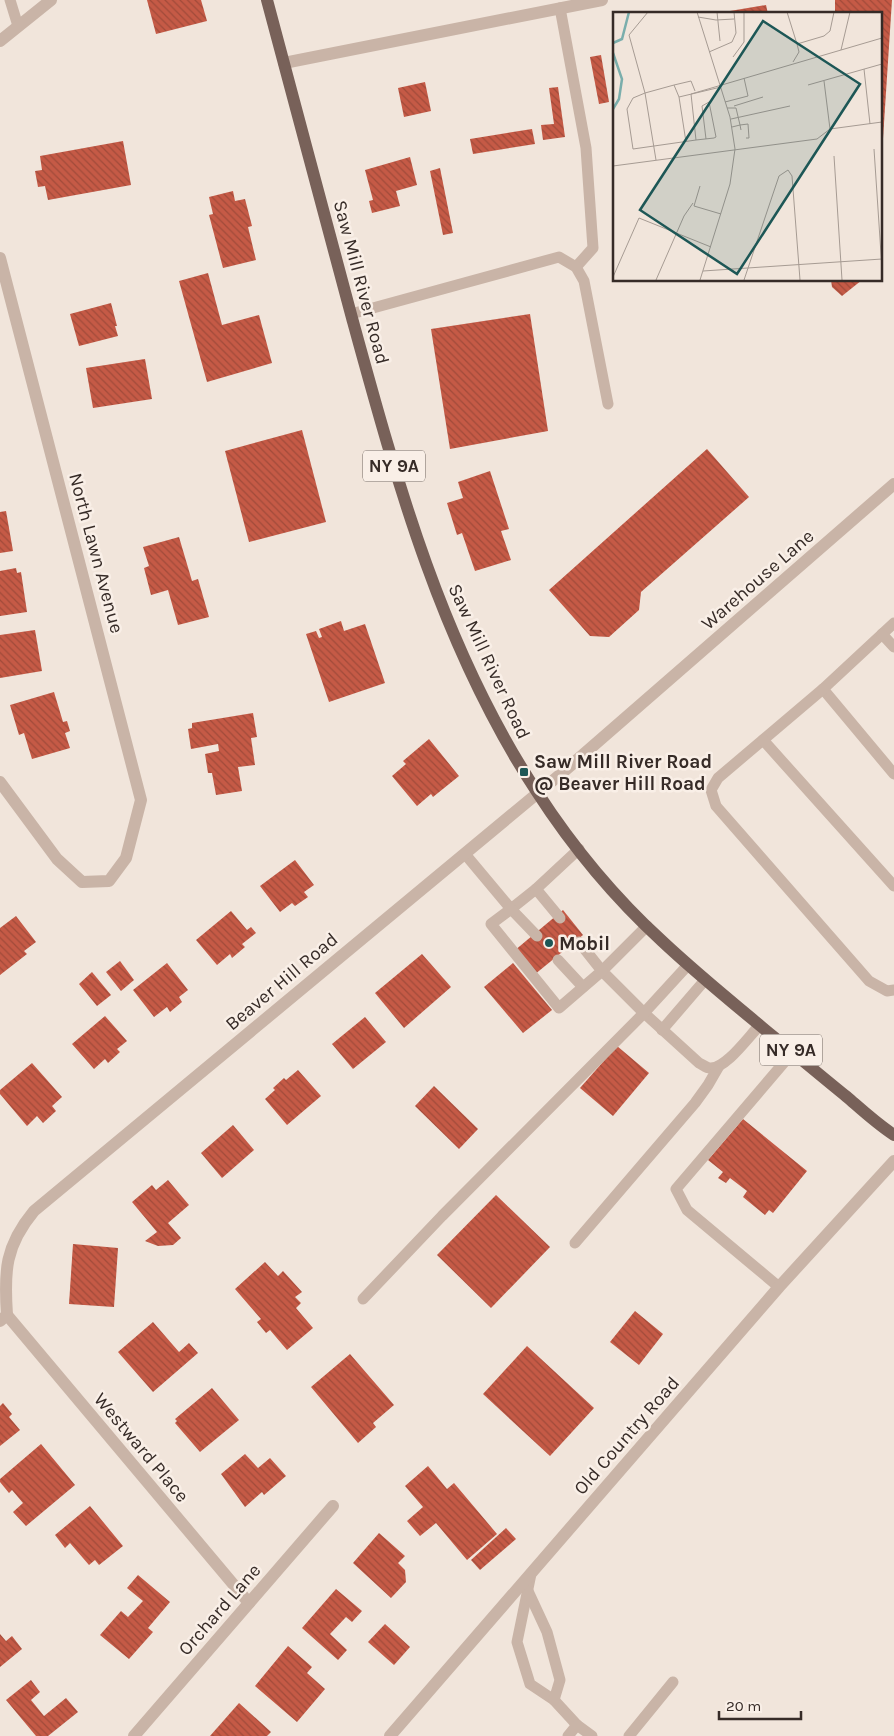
<svg xmlns="http://www.w3.org/2000/svg" width="894" height="1736" viewBox="0 0 894 1736" font-family="Karla,sans-serif">
	<style>
		.building { fill: url(#building-back-hatch) }
		.lines { fill: none; stroke-linecap: round; stroke-linejoin: round }
		.service { stroke: #c9b4a7; stroke-width: 11 }
		.minor { stroke: #c9b4a7; stroke-width: 12 }
		.tertiary { stroke: #c9b4a7; stroke-width: 12 }
		.primary { stroke: #786159; stroke-width: 12 }
		.poi-dot { fill: #1d5756; stroke: #f9efe7; stroke-width: 2 }
		.labels { text-anchor: middle; stroke-width: 5; stroke-linejoin: round; paint-order: stroke }
		.shield { fill: #f9efe7; stroke: #706661; stroke-width: 1 }
		.shield-label { font-size: 18px; font-weight: bold; fill: #362b27 }
		.street-label { font-size: 19px; fill: #362b27; stroke: #f9efe7 }
		.poi-label { font-size: 19px; font-weight: bold; fill: #362b27; stroke: #f9efe7; text-anchor: start }
		.inset-river { fill: none; stroke: #7aaeac; stroke-width: 2.5 }
		.inset-road { fill: none; stroke: #a69b93; stroke-width: 1 }
		.view { fill: #1d5756; fill-opacity: 0.15; stroke: #1d5756; stroke-width: 2.5 }
		.inset-edge { fill: none; stroke: #362b27; stroke-width: 2.5 }
	</style>
	<defs>
		<pattern id="building-back-hatch" width="6" height="6" patternUnits="userSpaceOnUse" patternTransform="scale(1.25)"><rect width="6" height="6" fill="#c55a46"/><path d="M-1 5l2 2M0 0l6 6M5-1l2 2" fill="none" stroke="#a14b3a"/></pattern>
	</defs>
	<rect width="100%" height="100%" fill="#f1e5db"/>
	<g class="building">
		<polygon points="147,0 201,0 207,21 156,34"/>
		<polygon points="835,0 892,0 882,154 880,153 880,14 835,14"/>
		<polygon points="766,5 768,14 725,14 724,12"/>
		<polygon points="601,55 609,102 599,104 590,57"/>
		<polygon points="425,82 431,111 404,117 398,88"/>
		<polygon points="558,87 565,137 543,140 541,125 554,124 549,88"/>
		<polygon points="532,129 535,144 473,154 470,139"/>
		<polygon points="123,141 131,185 48,200 45,186 38,187 35,171 42,170 40,156"/>
		<polygon points="410,157 417,185 396,191 400,206 372,213 369,201 373,200 365,170"/>
		<polygon points="440,168 453,233 443,235 430,171"/>
		<polygon points="233,191 235,201 245,199 252,226 248,227 256,260 223,268 209,215 213,214 209,197"/>
		<polygon points="208,273 222,325 259,315 272,363 207,382 179,281"/>
		<polygon points="831,280 862,280 842,296 832,287"/>
		<polygon points="111,303 117,326 115,326 118,336 79,346 70,314"/>
		<polygon points="530,314 548,431 450,449 431,329"/>
		<polygon points="145,359 152,399 93,408 86,368"/>
		<polygon points="302,430 326,522 249,542 225,451"/>
		<polygon points="707,449 749,497 641,592 639,610 609,637 590,636 549,590"/>
		<polygon points="490,471 509,529 501,531 511,560 475,571 462,533 457,535 447,503 463,498 458,482"/>
		<polygon points="6,511 13,551 0,553 0,512"/>
		<polygon points="179,537 192,581 198,579 209,617 178,625 168,590 151,595 144,568 149,566 143,547"/>
		<polygon points="16,568 17,573 21,572 27,612 0,616 0,571"/>
		<polygon points="341,621 344,631 365,624 385,683 329,702 306,634 316,631 319,638 322,637 319,629"/>
		<polygon points="35,630 42,671 0,678 0,635"/>
		<polygon points="54,692 63,722 67,721 70,731 65,733 70,748 32,759 24,733 19,735 10,705"/>
		<polygon points="253,713 257,737 251,738 255,765 238,767 242,791 216,795 212,773 208,773 205,754 219,751 218,744 191,749 188,729 192,728 192,723"/>
		<polygon points="429,739 459,776 433,797 431,794 417,806 392,776 406,764 403,761"/>
		<polygon points="295,860 314,885 304,892 308,897 295,906 292,903 280,912 260,886"/>
		<polygon points="563,910 583,935 534,975 514,951"/>
		<polygon points="231,911 247,930 251,927 256,933 242,944 245,947 232,958 230,954 217,965 196,940"/>
		<polygon points="16,916 36,942 24,951 27,954 0,975 0,928"/>
		<polygon points="422,954 451,987 404,1028 375,993"/>
		<polygon points="120,961 134,980 121,991 106,972"/>
		<polygon points="167,963 188,990 179,997 182,1002 170,1012 167,1007 154,1017 133,990"/>
		<polygon points="513,963 552,1010 523,1033 484,987"/>
		<polygon points="92,972 111,995 97,1006 79,984"/>
		<polygon points="105,1016 127,1041 117,1049 120,1052 108,1063 105,1059 94,1069 72,1044"/>
		<polygon points="365,1017 386,1042 353,1069 332,1044"/>
		<polygon points="617,1046 649,1073 613,1116 580,1088"/>
		<polygon points="32,1063 62,1097 52,1106 56,1111 43,1123 37,1116 27,1126 0,1094 0,1090"/>
		<polygon points="298,1070 321,1096 287,1125 265,1099 275,1090 273,1088 284,1078 286,1080"/>
		<polygon points="434,1086 478,1129 459,1149 415,1106"/>
		<polygon points="743,1119 807,1171 773,1213 769,1210 765,1215 743,1197 747,1191 730,1178 726,1183 718,1178 723,1172 708,1160"/>
		<polygon points="233,1125 254,1150 222,1178 201,1153"/>
		<polygon points="168,1180 189,1205 168,1223 181,1238 173,1245 158,1246 145,1241 157,1232 132,1202 152,1185 156,1190"/>
		<polygon points="496,1195 550,1247 491,1308 437,1255"/>
		<polygon points="73,1244 118,1248 114,1307 69,1304"/>
		<polygon points="265,1262 278,1276 283,1271 302,1292 295,1297 301,1303 296,1308 313,1328 287,1350 270,1330 266,1333 257,1322 261,1319 235,1289"/>
		<polygon points="635,1311 663,1334 639,1365 610,1342"/>
		<polygon points="153,1322 179,1352 189,1343 198,1353 153,1392 118,1352"/>
		<polygon points="527,1346 594,1408 550,1456 483,1394"/>
		<polygon points="350,1354 394,1405 373,1423 376,1427 358,1443 311,1387"/>
		<polygon points="212,1388 239,1420 200,1452 175,1423 177,1421 175,1419"/>
		<polygon points="3,1403 12,1414 9,1417 20,1430 0,1446 0,1406"/>
		<polygon points="41,1444 75,1485 26,1526 13,1512 23,1503 12,1490 9,1493 0,1482 0,1479"/>
		<polygon points="245,1454 258,1468 270,1458 286,1476 264,1495 262,1492 245,1507 221,1474"/>
		<polygon points="428,1466 447,1489 454,1483 497,1534 467,1560 436,1523 420,1536 407,1521 423,1507 405,1486"/>
		<polygon points="90,1506 123,1546 99,1565 95,1560 89,1565 70,1543 65,1548 55,1535"/>
		<polygon points="506,1528 516,1539 480,1570 471,1560"/>
		<polygon points="379,1533 405,1556 398,1563 405,1570 406,1582 391,1598 353,1563"/>
		<polygon points="138,1575 170,1602 148,1628 153,1632 129,1659 100,1635 121,1611 128,1617 143,1601 127,1588"/>
		<polygon points="336,1589 362,1611 352,1622 346,1617 330,1634 347,1650 338,1660 302,1628"/>
		<polygon points="385,1624 410,1647 394,1665 368,1642"/>
		<polygon points="0,1634 6,1641 12,1636 22,1649 0,1667"/>
		<polygon points="288,1646 312,1667 307,1673 325,1689 297,1722 255,1686"/>
		<polygon points="31,1680 40,1692 31,1700 44,1716 66,1698 78,1712 48,1736 36,1736 6,1700"/>
		<polygon points="239,1703 271,1732 267,1736 210,1736"/>
	</g>
	<g class="lines">
		<g class="service">
			<polyline points="10,0 18,26"/>
			<polyline points="560,8 586,148 593,248 576,267"/>
			<polyline points="351,314 559,257 576,267 584,281 608,404"/>
			<polyline points="894,623 823,689 894,774"/>
			<polyline points="882,634 894,647"/>
			<polyline points="823,689 718,778 711,790 716,806 869,981 887,991 894,990"/>
			<polyline points="763,740 894,886"/>
			<polyline points="465,854 511,909 536,889"/>
			<polyline points="560,918 536,889 579,849"/>
			<path d="M647,926L602,971L644,1013L699,1063C702,1064 706,1068 710,1068C726,1069 749,1036 760,1025"/>
			<polyline points="537,936 511,909 491,924 559,1008 602,971 579,942"/>
			<polyline points="558,960 583,987"/>
			<polyline points="662,1030 705,980"/>
			<polyline points="575,1243 695,1103 708,1085 719,1066"/>
			<polyline points="779,1287 687,1210 676,1189 793,1052"/>
			<polyline points="363,1299 442,1216 644,1013 688,965"/>
			<polyline points="531,1574 517,1642 530,1684 554,1700 577,1725"/>
			<polyline points="528,1591 547,1632 560,1680 554,1700"/>
			<polyline points="568,1736 577,1725 592,1736"/>
			<polyline points="629,1736 673,1682"/>
		</g>
		<g class="minor">
			<polyline points="0,41 51,0"/>
			<polyline points="284,63 602,0"/>
			<polyline points="0,258 141,800 126,858 109,881 82,882 57,859 0,782"/>
			<polyline points="7,1315 249,1603"/>
			<path d="M0,1321L7,1315C4,1271 5,1246 34,1211L562,773L894,484"/>
			<polyline points="134,1736 333,1506"/>
		</g>
		<polyline class="tertiary" points="390,1736 779,1287 894,1161"/>
		<path class="primary" d="M267,0C295,106 324,212 352,318C397,482 442,648 537,792C572,846 615,898 662,941C696,973 733,1003 769,1033C795,1054 821,1076 847,1097C862,1110 877,1124 894,1135"/>
	</g>
	<g class="poi-dot">
		<rect x="519" y="767" width="10" height="10" rx="2.5"/>
		<circle cx="549" cy="943" r="5"/>
	</g>
	<g class="labels">
		<g class="shield">
			<rect x="363" y="450.5" width="62" height="31" rx="4"/>
			<rect x="760" y="1034.5" width="62" height="31" rx="4"/>
		</g>
		<g class="shield-label">
			<text x="394" y="472">NY 9A</text>
			<text x="791" y="1056">NY 9A</text>
		</g>
		<g class="street-label">
			<text transform="translate(362 282) rotate(75)" y="7">Saw Mill River Road</text>
			<text transform="translate(97 553) rotate(75)" y="7">North Lawn Avenue</text>
			<text transform="translate(757 579) rotate(-41)" y="7">Warehouse Lane</text>
			<text transform="translate(490 661) rotate(65)" y="7">Saw Mill River Road</text>
			<text transform="translate(281 981) rotate(-40)" y="7">Beaver Hill Road</text>
			<text transform="translate(626 1435) rotate(-49)" y="7">Old Country Road</text>
			<text transform="translate(142 1447) rotate(50)" y="7">Westward Place</text>
			<text transform="translate(219 1609) rotate(-49)" y="7">Orchard Lane</text>
		</g>
		<g class="poi-label">
			<text x="534" y="768">Saw Mill River Road<tspan x="534" dy="22">@ Beaver Hill Road</tspan></text>
			<text x="559" y="950">Mobil</text>
		</g>
	</g>
	<g transform="translate(613 12)">
		<rect width="269" height="269" fill="#f1e5db"/>
		<path class="inset-river" d="M0,31L9,27L16,0M0,41L9,67L6,87L0,97"/>
		<path class="inset-road" d="M35,0L16,23L32,81L20,86L14,97L20,137L83,128L78,82M84,0L117,105L122,137L117,172L87,268M104,0L107,29M174,0L184,32L211,24L217,19L221,0M85,5L103,8L121,7M228,38L237,0M96,40L119,30L123,21L121,0M120,45L131,30V0M180,50L186,40L184,32M251,57L257,112M211,69L217,117M61,73L78,69L82,79M195,73L269,52M78,82L269,26M66,85L73,130M112,90L135,84L131,66M121,94L150,85M114,96H123L127,113L119,115M118,107L177,94M128,118L127,113L135,112L136,126H133M83,128L101,126L103,125L96,90L89,94L93,127M261,137L269,257M221,144L229,268M43,148L32,81L61,73L66,85L108,75M0,154L204,127L217,117L269,110M87,174L81,194L108,202M90,259L269,247M0,265L26,206L98,235M43,268L71,204L80,191M131,268L166,164L175,158L179,164L187,268"/>
		<path class="view" d="M150,9L247,72L124,262L27,198Z"/>
		<rect width="269" height="269" class="inset-edge"/>
	</g>
	<path d="M719 1711v8h82v-8" fill="none" stroke="#362b27" stroke-width="2.5"/>
	<text x="726" y="1711" font-size="15" fill="#362b27" stroke="#f9efe7" stroke-width="4" paint-order="stroke">20 m</text>
</svg>
